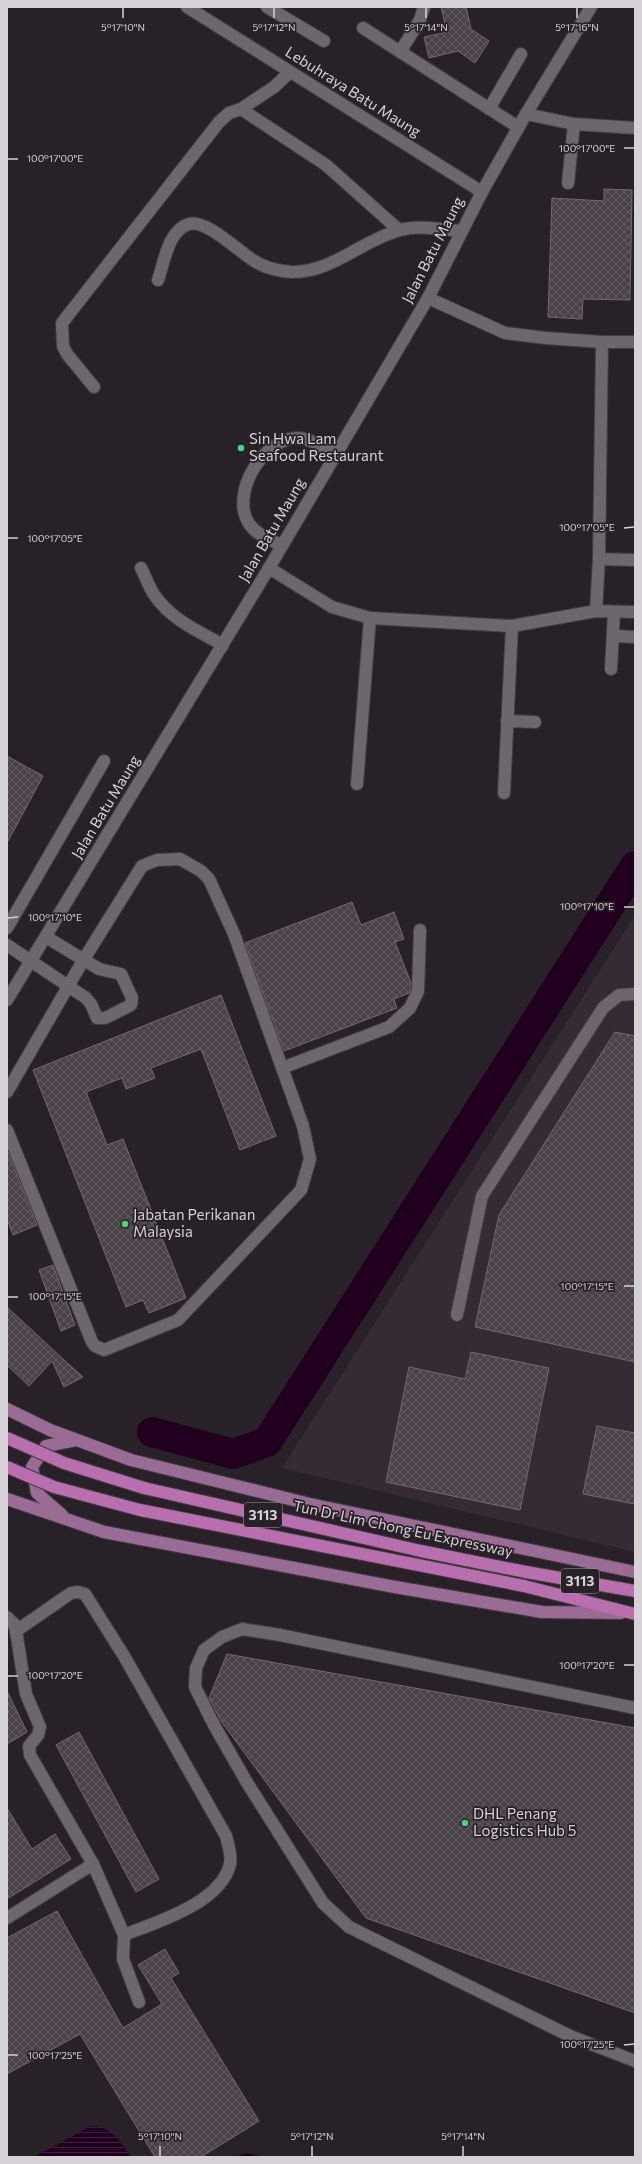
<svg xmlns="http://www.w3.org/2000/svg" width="642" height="2164" viewBox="0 0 642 2164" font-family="Commissioner,sans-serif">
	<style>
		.built { fill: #362a34 }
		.water { fill: url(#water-rules) }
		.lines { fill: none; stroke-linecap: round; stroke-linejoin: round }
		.river { stroke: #21001f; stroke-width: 30 }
		.building { fill: url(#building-cross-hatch); stroke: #726a70 }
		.minor-casing { stroke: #433e43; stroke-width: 14 }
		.major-casing { stroke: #433e43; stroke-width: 14 }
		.highway-casing { stroke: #433e43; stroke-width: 14 }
		.minor { stroke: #6e666d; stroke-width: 12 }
		.major { stroke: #9a6b95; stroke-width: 12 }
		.highway { stroke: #b86eaf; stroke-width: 12 }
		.highway-bridge-casing { stroke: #433e43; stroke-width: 14; stroke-linecap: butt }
		.highway-bridge { stroke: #b86eaf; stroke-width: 12 }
		.ticks { fill: none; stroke: #d6d1d5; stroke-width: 1.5 }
		.poi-dot { fill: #46d779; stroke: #282127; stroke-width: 1.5 }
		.labels { text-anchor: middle; stroke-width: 3.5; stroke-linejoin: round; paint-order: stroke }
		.shield { fill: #282127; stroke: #a29ca1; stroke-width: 1 }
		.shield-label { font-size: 14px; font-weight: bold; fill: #d6d1d5 }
		.street-label { font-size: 15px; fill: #d6d1d5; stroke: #282127 }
		.poi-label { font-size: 15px; fill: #d6d1d5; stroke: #282127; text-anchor: start }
		.ticks-label { font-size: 10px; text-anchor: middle; fill: #d6d1d5; stroke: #282127; stroke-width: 3.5; stroke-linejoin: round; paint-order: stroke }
	</style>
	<defs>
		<pattern id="water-rules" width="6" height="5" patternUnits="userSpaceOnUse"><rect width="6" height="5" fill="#21001f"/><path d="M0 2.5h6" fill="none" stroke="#40243f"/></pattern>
		<pattern id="building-cross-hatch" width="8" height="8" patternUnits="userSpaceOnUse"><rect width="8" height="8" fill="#4a4248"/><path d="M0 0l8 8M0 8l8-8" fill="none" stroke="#635c62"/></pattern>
	</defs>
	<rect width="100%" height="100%" fill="#282127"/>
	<polygon class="built" points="635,915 635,1552 282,1468"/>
	<g class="water">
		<path d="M91,2126C112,2125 119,2142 131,2157H34Z"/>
		<polygon points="246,2153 264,2157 235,2157"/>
	</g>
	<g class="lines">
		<polyline class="river" points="152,1432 233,1454 267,1442 635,866"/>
	</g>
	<g class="building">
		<polygon points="441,7 466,7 471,29 489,41 475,63 458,51 429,58 424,37 447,32"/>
		<polygon points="604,189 632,190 630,300 583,299 582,319 548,317 552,198 604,201"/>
		<polygon points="7,756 43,776 7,843"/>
		<polygon points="352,902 361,925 394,912 404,939 395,942 411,983 411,989 409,993 394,999 397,1008 284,1051 245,943"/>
		<polygon points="221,995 276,1136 240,1150 201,1049 151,1068 155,1078 126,1089 122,1078 86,1092 107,1145 123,1139 186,1298 149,1313 143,1300 126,1307 33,1070"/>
		<polygon points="615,1032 635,1036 635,1362 475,1327 499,1215"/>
		<polygon points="7,1150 37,1225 13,1235 7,1219"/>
		<polygon points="53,1265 75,1325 61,1331 39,1270"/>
		<polygon points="7,1307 65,1361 83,1377 64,1387 52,1361 29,1386 7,1365"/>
		<polygon points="471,1352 549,1368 520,1510 386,1482 409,1367 465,1379"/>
		<polygon points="597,1426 635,1433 635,1504 583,1494"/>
		<polygon points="227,1654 635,1728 635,2013 366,1918 221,1721 209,1698"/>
		<polygon points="7,1691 27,1732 7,1744"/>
		<polygon points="79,1732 159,1879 136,1892 56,1745"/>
		<polygon points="7,1808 32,1849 55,1834 71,1859 7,1899"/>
		<polygon points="57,1911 123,2028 162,2004 138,1965 165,1949 179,1973 171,1978 259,2121 201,2157 155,2157 80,2034 7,2074 7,1938"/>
	</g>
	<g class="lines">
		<defs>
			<g id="minor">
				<polyline points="187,7 482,192"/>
				<polyline points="267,7 324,41"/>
				<polyline points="363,28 518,127"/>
				<polyline points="400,52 420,20 424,7"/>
				<polyline points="241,109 274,87 290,72"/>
				<polyline points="489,109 521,54"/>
				<polyline points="526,114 574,124 635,128"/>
				<polyline points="568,183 574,124"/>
				<path d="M158,280C164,263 168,230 189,224C207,219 240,253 256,262C266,268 279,271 291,272C332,273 362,240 400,230C419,225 440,229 460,231"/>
				<polyline points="428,298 505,333 546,338 602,342 635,342"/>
				<polyline points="94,387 67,354 63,346 62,323 219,122 229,113 241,109 326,165 399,230"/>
				<path d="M281,545C271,540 257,535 250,525C227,494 267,430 305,439C316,442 326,449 336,454"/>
				<polyline points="599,559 635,560"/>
				<path d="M141,568C146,577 149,588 155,596C172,620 198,631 223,645"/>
				<polyline points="269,568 332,607 370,618 512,626 596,611 635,612"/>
				<polyline points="596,611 599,559 602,342"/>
				<polyline points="613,636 635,637"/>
				<polyline points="611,669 614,612"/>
				<polyline points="507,721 535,722"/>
				<polyline points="357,784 370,618"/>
				<polyline points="504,793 512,626"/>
				<polyline points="7,928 104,761"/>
				<polyline points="7,945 86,998 91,1004 97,1018 105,1018 131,1005 132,998 121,974 99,969 46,937"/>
				<polyline points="7,1000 269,568 428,298 482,192 526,114 591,7"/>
				<polyline points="282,1068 389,1027 410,1008 418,991 420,930"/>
				<polyline points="7,1092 84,959 142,866 157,860 180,859 201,871 209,879 234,934 303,1126 310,1159 301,1190 178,1320 104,1350 95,1346 92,1342 7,1130"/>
				<polyline points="457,1315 482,1196 603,1008 619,995 635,994"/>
				<polyline points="7,1617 14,1624 16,1631 26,1694 40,1727 38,1735 29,1746 30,1755 93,1864 124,1935 123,1959 139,2002"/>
				<path d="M16,1631L71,1593L78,1592L85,1594L124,1656L226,1836C228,1844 232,1856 230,1864C221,1903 157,1922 124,1935"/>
				<polyline points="635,1708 280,1635 242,1629 222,1637 204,1650 196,1668 195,1687 214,1725 246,1781 323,1903 349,1927 570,2036 635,2061"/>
				<polyline points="7,1918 93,1864"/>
			</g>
			<g id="major">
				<polyline points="7,1409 50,1430 131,1460 310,1504 635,1572"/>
				<polyline points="7,1499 104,1532 395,1587 542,1612 621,1613"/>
				<polyline points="62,1515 37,1493 32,1467 46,1446 76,1440"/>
			</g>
			<g id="highway">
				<polyline points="526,1572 635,1591"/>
				<polyline points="524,1586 635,1614"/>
			</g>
		</defs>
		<use href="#minor" class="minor-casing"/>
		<use href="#major" class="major-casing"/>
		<use href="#highway" class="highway-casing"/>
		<use href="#minor" class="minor"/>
		<use href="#major" class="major"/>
		<use href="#highway" class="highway"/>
		<defs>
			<g id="highway-bridge">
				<polyline points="7,1438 64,1463 144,1488 421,1551 526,1572"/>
				<polyline points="7,1467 54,1487 140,1510 524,1586"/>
			</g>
		</defs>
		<use href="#highway-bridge" class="highway-bridge-casing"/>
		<use href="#highway-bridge" class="highway-bridge"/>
	</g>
	<path class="ticks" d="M123,8V18M274,8V18M426,8V18M577,8V18M624,148H634M8,159H18M624,528L634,527M8,538H18M624,907H634M8,918L18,917M624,1286H634M8,1297H18M624,1665H634M8,1676H18M624,2045L634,2044M8,2055H18M160,2146V2156M312,2146V2156M463,2146V2156"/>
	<g class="poi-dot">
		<circle cx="241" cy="448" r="4"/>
		<circle cx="125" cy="1224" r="4"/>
		<circle cx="465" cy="1823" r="4"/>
	</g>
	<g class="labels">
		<g class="shield">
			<rect x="244" y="1503" width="38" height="24" rx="3"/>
			<rect x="561" y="1569" width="38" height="24" rx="3"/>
		</g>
		<g class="shield-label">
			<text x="263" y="1520">3113</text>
			<text x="580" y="1586">3113</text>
		</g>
		<g class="street-label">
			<text transform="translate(353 92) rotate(32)" y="5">Lebuhraya Batu Maung</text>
			<text transform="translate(433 250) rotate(-63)" y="5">Jalan Batu Maung</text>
			<text transform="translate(272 530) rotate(-60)" y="5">Jalan Batu Maung</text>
			<text transform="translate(106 807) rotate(-59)" y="5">Jalan Batu Maung</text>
			<text transform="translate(403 1529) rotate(12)" y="5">Tun Dr Lim Chong Eu Expressway</text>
		</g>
		<g class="poi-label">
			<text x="249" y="444">Sin Hwa Lam<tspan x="249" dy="17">Seafood Restaurant</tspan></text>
			<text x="133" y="1220">Jabatan Perikanan<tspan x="133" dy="17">Malaysia</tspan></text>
			<text x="473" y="1819">DHL Penang<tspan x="473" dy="17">Logistics Hub 5</tspan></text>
		</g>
	</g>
	<g class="ticks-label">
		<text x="123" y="31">5°17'10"N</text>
		<text x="274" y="31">5°17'12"N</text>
		<text x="426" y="31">5°17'14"N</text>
		<text x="577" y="31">5°17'16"N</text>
		<text x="587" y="152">100°17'00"E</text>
		<text x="55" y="162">100°17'00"E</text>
		<text x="587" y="531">100°17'05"E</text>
		<text x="55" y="542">100°17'05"E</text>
		<text x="587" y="910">100°17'10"E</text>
		<text x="55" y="921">100°17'10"E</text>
		<text x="587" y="1290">100°17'15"E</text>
		<text x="55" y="1300">100°17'15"E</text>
		<text x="587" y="1669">100°17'20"E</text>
		<text x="55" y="1679">100°17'20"E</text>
		<text x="587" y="2048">100°17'25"E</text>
		<text x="55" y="2059">100°17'25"E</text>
		<text x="160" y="2140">5°17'10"N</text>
		<text x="312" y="2140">5°17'12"N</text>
		<text x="463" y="2140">5°17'14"N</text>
	</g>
	<rect width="642" height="2164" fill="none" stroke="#d6d1d5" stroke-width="16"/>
</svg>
